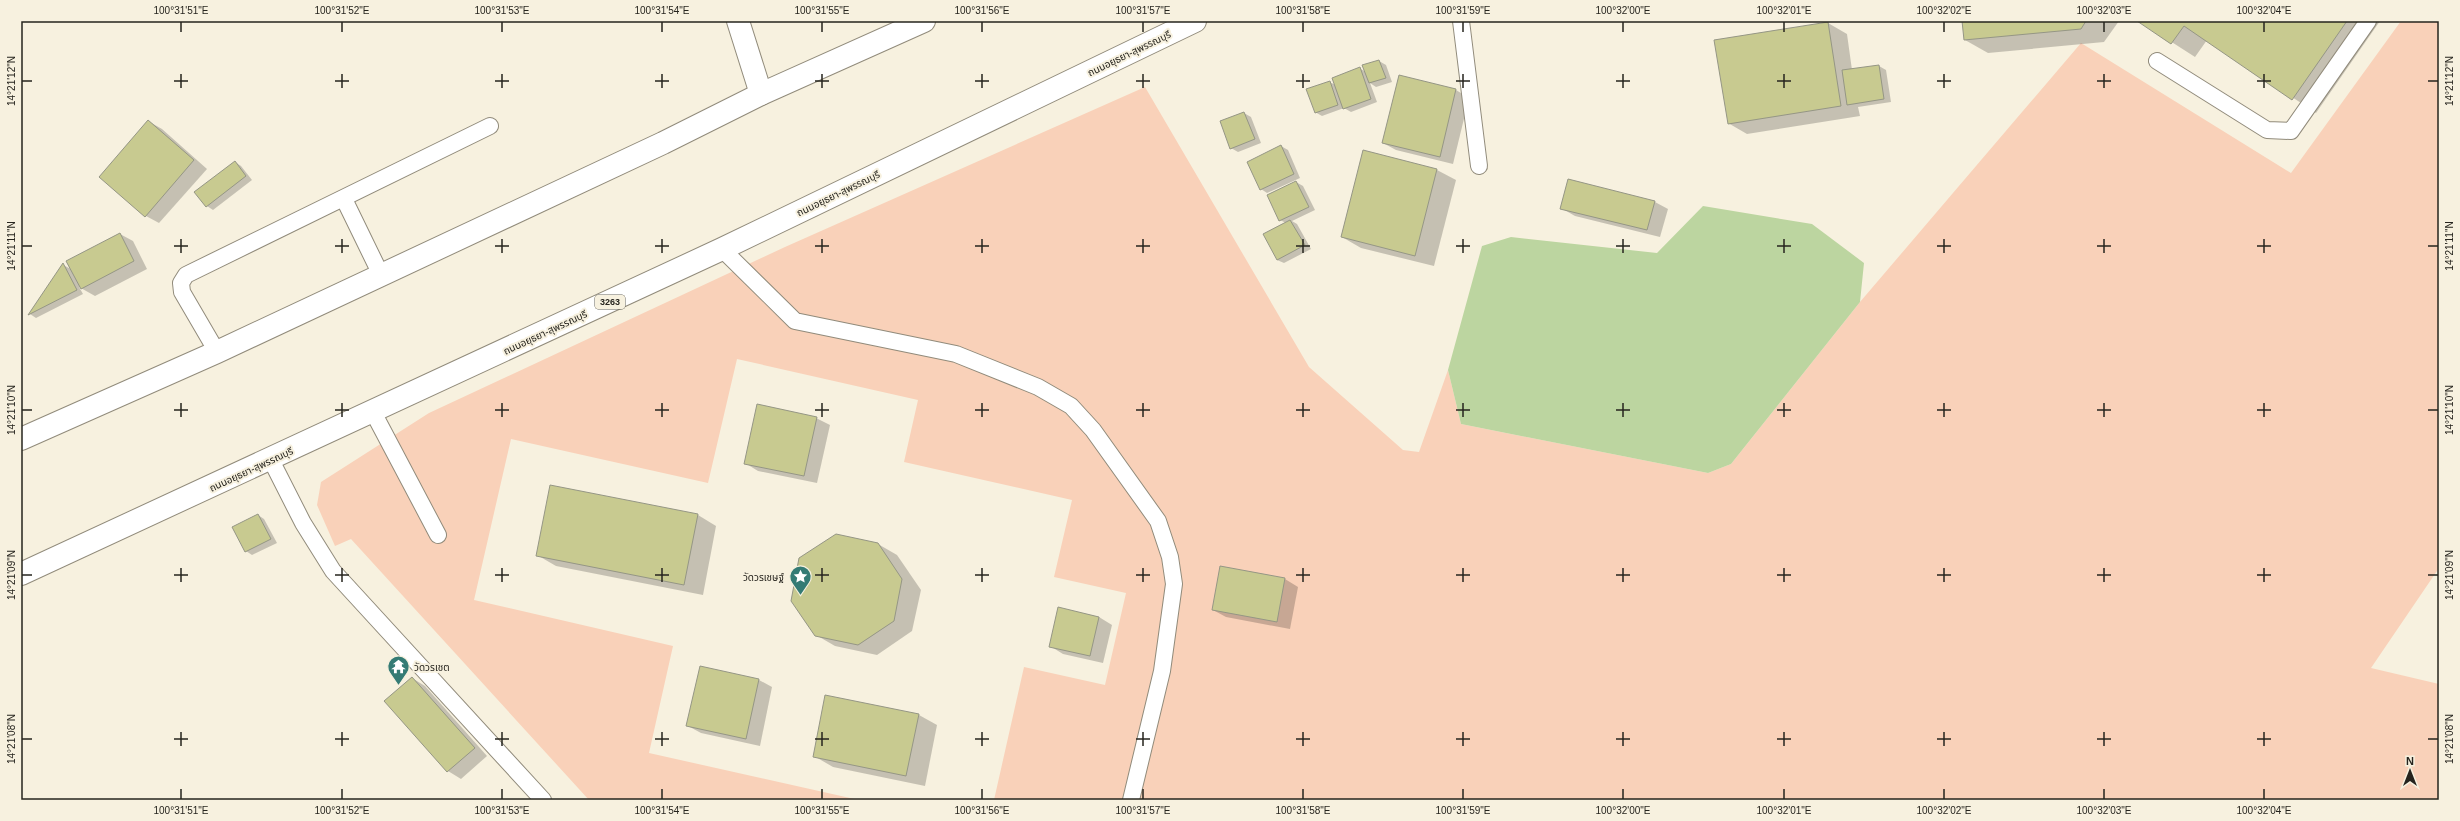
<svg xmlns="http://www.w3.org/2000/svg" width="2460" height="821" viewBox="0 0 2460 821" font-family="Helvetica,'Noto Sans Thai',sans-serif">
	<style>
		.green { fill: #f9d1b9 }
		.water { fill: #bcd5a0 }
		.shadow { fill: #0003 }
		.building { fill: #c8ca90; stroke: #959685 }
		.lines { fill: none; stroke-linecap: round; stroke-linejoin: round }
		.lane-casing { stroke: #918b7b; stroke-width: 18 }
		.street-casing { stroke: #918b7b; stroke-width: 24 }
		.primary-casing { stroke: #918b7b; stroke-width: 24 }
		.lane { stroke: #fff; stroke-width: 16 }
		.street { stroke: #fff; stroke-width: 22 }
		.primary { stroke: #fff; stroke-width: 22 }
		.ticks { fill: none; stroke: #26241e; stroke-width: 1.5 }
		.labels { text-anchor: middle; stroke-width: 4; stroke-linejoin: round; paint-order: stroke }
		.shield { fill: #f7f1df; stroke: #656258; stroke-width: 1 }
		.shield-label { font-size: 9px; font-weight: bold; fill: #26241e }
		.street-label { font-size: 10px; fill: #26241e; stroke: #f7f1df }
		.poi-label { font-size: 10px; fill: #26241e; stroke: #f7f1df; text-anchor: end }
		.neatline { fill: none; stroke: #26241e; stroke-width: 1.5 }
		.ticks-label { font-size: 10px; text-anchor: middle; fill: #26241e }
	</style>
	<rect width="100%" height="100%" fill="#f7f1df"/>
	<polygon class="green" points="2401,21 2439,21 2439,568 2371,668 2439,684 2439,800 994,800 1024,667 1105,685 1126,593 1054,577 1072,500 904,462 918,400 737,359 708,483 511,439 474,600 673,646 649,753 859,800 589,800 351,539 335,546 317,505 321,482 429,413 785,247 1145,87 1309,367 1403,450 1419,452 1448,370 1461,424 1708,473 1731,464 1860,302 2081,43 2291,173"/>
	<polygon class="water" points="1703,206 1812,224 1864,263 1860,302 1731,464 1708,473 1461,424 1448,370 1482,246 1511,237 1657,253"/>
	<g class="shadow">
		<polygon points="1963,21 2119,21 2104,42 1988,53 1965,40"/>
		<polygon points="2139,21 2380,21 2316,113 2207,40 2195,57"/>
		<polygon points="1828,23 1847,34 1852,70 1879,66 1886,70 1891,102 1858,107 1860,116 1747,134 1728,123"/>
		<polygon points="1379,61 1386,65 1392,82 1376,87 1370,83 1377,102 1351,112 1344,108 1322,116 1315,112 1329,82 1336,85 1359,68 1366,72"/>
		<polygon points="1400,76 1456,90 1469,98 1453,164 1396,150 1383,143"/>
		<polygon points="1244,113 1251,117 1261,143 1238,152 1231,148"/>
		<polygon points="148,121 162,129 207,169 159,223 146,216"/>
		<polygon points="1281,146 1288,150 1300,178 1267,193 1261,189"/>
		<polygon points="1364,151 1437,170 1456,180 1434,266 1361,248 1342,237"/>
		<polygon points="235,162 241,166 252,180 213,210 207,206"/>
		<polygon points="1296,182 1303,186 1315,210 1292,221 1297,224 1311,249 1284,263 1277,260 1286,223 1280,220"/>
		<polygon points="1655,202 1668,209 1660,237 1575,216 1561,208"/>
		<polygon points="120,234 133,241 147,269 95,296 79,287 83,294 36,318 30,314 63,265 71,269"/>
		<polygon points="816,418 830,425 817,483 758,471 745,463"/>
		<polygon points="258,515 264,519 277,543 252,555 246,551"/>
		<polygon points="698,515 716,526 703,595 556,566 537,555"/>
		<polygon points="878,544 897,555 921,590 912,631 877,655 835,646 816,635"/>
		<polygon points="1285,579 1298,587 1290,629 1226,617 1213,610"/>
		<polygon points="1059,608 1099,617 1112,625 1103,663 1063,654 1050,646"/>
		<polygon points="412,678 425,686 487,756 461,779 448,771"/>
		<polygon points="759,680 772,687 760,746 701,733 688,726"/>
		<polygon points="919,715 937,725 925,786 833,767 814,756"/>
	</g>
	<g class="building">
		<polygon points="1962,21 2086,21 2081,29 1964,40"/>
		<polygon points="2137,21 2347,21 2292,100 2184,26 2171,44"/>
		<polygon points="1828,22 1841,106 1728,124 1714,40"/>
		<polygon points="1379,60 1386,78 1369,83 1362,65"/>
		<polygon points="1879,65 1884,99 1847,105 1842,70"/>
		<polygon points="1360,67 1371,99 1343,109 1332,78"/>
		<polygon points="1399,75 1456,89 1440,157 1382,143"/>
		<polygon points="1330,81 1338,105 1315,113 1306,89"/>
		<polygon points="1244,112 1255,139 1230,149 1220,121"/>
		<polygon points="148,120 194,160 145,217 99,177"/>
		<polygon points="1281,145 1294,174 1260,190 1247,162"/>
		<polygon points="1363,150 1437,169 1415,256 1341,237"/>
		<polygon points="235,161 246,176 206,207 194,192"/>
		<polygon points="1568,179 1655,201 1647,230 1560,209"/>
		<polygon points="1296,181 1309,207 1279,221 1267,195"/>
		<polygon points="1290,220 1305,245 1277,260 1263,234"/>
		<polygon points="120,233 134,261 81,289 66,261"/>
		<polygon points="63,263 77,290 28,315"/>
		<polygon points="757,404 817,417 804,476 744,464"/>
		<polygon points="550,485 698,514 684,585 536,556"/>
		<polygon points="258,514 271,539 245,552 232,527"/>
		<polygon points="836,534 878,543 902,579 894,621 858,645 815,636 791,601 799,558"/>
		<polygon points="1220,566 1285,578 1277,622 1212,610"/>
		<polygon points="1058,607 1099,617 1090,656 1049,647"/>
		<polygon points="700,666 759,679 746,739 686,726"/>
		<polygon points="412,677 475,748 447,772 384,701"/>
		<polygon points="825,695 919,714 906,776 813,757"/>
	</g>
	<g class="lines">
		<defs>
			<g id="lane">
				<polyline points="1461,21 1479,166"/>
				<polyline points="2157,61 2267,130 2291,131 2368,21"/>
				<polyline points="344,199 381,275"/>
				<polyline points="722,249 795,321 956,354 1038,387 1071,406 1093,430 1158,521 1170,557 1174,584 1162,671 1131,800"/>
				<polyline points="217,352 182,292 181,283 186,275 490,126"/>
				<polyline points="373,412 438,535"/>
				<polyline points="271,460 303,523 333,571 543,800"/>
			</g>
			<polyline id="street" points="738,21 761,94"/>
			<g id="primary">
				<polyline points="21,439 217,352 663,143 761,94 924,21"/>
				<polyline points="21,574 722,249 1195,21"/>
			</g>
		</defs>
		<use href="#lane" class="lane-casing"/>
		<use href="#street" class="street-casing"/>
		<use href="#primary" class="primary-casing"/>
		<use href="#lane" class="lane"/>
		<use href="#street" class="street"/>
		<use href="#primary" class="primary"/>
	</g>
	<path class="ticks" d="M181,22V32M342,22V32M502,22V32M662,22V32M822,22V32M982,22V32M1143,22V32M1303,22V32M1463,22V32M1623,22V32M1784,22V32M1944,22V32M2104,22V32M2264,22V32M181,74V88M342,74V88M502,74V88M662,74V88M822,74V88M982,74V88M1143,74V88M1303,74V88M1463,74V88M1623,74V88M1784,74V88M1944,74V88M2104,74V88M2264,74V88M22,81H32M174,81H188M335,81H349M495,81H509M655,81H669M815,81H829M975,81H989M1136,81H1150M1296,81H1310M1456,81H1470M1616,81H1630M1777,81H1791M1937,81H1951M2097,81H2111M2257,81H2271M2428,81H2438M181,239V253M342,239V253M502,239V253M662,239V253M822,239V253M982,239V253M1143,239V253M1303,239V253M1463,239V253M1623,239V253M1784,239V253M1944,239V253M2104,239V253M2264,239V253M22,246H32M174,246H188M335,246H349M495,246H509M655,246H669M815,246H829M975,246H989M1136,246H1150M1296,246H1310M1456,246H1470M1616,246H1630M1777,246H1791M1937,246H1951M2097,246H2111M2257,246H2271M2428,246H2438M181,403V417M342,403V417M502,403V417M662,403V417M822,403V417M982,403V417M1143,403V417M1303,403V417M1463,403V417M1623,403V417M1784,403V417M1944,403V417M2104,403V417M2264,403V417M22,410H32M174,410H188M335,410H349M495,410H509M655,410H669M815,410H829M975,410H989M1136,410H1150M1296,410H1310M1456,410H1470M1616,410H1630M1777,410H1791M1937,410H1951M2097,410H2111M2257,410H2271M2428,410H2438M181,568V582M342,568V582M502,568V582M662,568V582M822,568V582M982,568V582M1143,568V582M1303,568V582M1463,568V582M1623,568V582M1784,568V582M1944,568V582M2104,568V582M2264,568V582M22,575H32M174,575H188M335,575H349M495,575H509M655,575H669M815,575H829M975,575H989M1136,575H1150M1296,575H1310M1456,575H1470M1616,575H1630M1777,575H1791M1937,575H1951M2097,575H2111M2257,575H2271M2428,575H2438M181,732V746M342,732V746M502,732V746M662,732V746M822,732V746M982,732V746M1143,732V746M1303,732V746M1463,732V746M1623,732V746M1784,732V746M1944,732V746M2104,732V746M2264,732V746M22,739H32M174,739H188M335,739H349M495,739H509M655,739H669M815,739H829M975,739H989M1136,739H1150M1296,739H1310M1456,739H1470M1616,739H1630M1777,739H1791M1937,739H1951M2097,739H2111M2257,739H2271M2428,739H2438M181,789V799M342,789V799M502,789V799M662,789V799M822,789V799M982,789V799M1143,789V799M1303,789V799M1463,789V799M1623,789V799M1784,789V799M1944,789V799M2104,789V799M2264,789V799"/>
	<defs>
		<symbol id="sight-pin" viewBox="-11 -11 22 30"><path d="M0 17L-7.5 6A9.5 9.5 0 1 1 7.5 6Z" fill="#347b74" stroke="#f7f1df"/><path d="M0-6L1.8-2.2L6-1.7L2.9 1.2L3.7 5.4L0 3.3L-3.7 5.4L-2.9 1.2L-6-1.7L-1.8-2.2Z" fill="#fff"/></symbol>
		<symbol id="temple-pin" viewBox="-11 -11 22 30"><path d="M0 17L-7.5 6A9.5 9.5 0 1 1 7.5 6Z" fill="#347b74" stroke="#f7f1df"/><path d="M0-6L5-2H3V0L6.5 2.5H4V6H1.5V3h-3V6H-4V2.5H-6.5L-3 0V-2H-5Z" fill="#fff"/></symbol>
	</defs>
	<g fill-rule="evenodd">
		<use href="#sight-pin" x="788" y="564" width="25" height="34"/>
		<use href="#temple-pin" x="386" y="654" width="25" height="34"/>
	</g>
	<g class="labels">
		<rect class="shield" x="595" y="295" width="30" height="14" rx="3"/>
		<g class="shield-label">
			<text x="610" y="305">3263</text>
		</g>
		<g class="street-label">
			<text transform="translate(1129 53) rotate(-26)" y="4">ถนนอยุธยา-สุพรรณบุรี</text>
			<text transform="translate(838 193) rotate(-26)" y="4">ถนนอยุธยา-สุพรรณบุรี</text>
			<text transform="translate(545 332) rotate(-25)" y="4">ถนนอยุธยา-สุพรรณบุรี</text>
			<text transform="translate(251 469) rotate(-25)" y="4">ถนนอยุธยา-สุพรรณบุรี</text>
		</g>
		<g class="poi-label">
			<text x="784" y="581">วัดวรเชษฐ์</text>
			<text x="414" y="671" text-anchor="start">วัดวรเชต</text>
		</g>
	</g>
	<rect width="2460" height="821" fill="none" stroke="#f7f1df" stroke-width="44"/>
	<g transform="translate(2410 771)" stroke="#f7f1df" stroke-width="3" paint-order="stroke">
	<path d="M0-3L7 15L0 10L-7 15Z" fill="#26241e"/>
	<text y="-6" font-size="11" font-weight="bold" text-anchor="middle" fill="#26241e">N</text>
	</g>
	<rect x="22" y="22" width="2416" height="777" class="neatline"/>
	<g class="ticks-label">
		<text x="181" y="14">100°31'51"E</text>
		<text x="342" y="14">100°31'52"E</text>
		<text x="502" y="14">100°31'53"E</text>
		<text x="662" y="14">100°31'54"E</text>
		<text x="822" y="14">100°31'55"E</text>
		<text x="982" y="14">100°31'56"E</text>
		<text x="1143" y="14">100°31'57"E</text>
		<text x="1303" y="14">100°31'58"E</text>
		<text x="1463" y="14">100°31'59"E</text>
		<text x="1623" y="14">100°32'00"E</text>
		<text x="1784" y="14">100°32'01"E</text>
		<text x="1944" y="14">100°32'02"E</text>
		<text x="2104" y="14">100°32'03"E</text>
		<text x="2264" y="14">100°32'04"E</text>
		<text transform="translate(11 81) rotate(-90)" y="4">14°21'12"N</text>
		<text transform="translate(2449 81) rotate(-90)" y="4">14°21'12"N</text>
		<text transform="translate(11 246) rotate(-90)" y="4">14°21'11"N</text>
		<text transform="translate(2449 246) rotate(-90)" y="4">14°21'11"N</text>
		<text transform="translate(11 410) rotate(-90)" y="4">14°21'10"N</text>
		<text transform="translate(2449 410) rotate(-90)" y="4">14°21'10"N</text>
		<text transform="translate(11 575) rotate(-90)" y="4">14°21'09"N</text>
		<text transform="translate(2449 575) rotate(-90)" y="4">14°21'09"N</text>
		<text transform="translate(11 739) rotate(-90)" y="4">14°21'08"N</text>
		<text transform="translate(2449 739) rotate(-90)" y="4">14°21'08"N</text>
		<text x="181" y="814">100°31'51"E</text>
		<text x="342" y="814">100°31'52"E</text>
		<text x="502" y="814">100°31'53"E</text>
		<text x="662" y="814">100°31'54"E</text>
		<text x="822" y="814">100°31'55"E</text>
		<text x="982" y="814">100°31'56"E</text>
		<text x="1143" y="814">100°31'57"E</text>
		<text x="1303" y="814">100°31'58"E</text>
		<text x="1463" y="814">100°31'59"E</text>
		<text x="1623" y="814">100°32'00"E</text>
		<text x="1784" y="814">100°32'01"E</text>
		<text x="1944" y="814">100°32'02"E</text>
		<text x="2104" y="814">100°32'03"E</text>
		<text x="2264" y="814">100°32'04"E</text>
	</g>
</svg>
